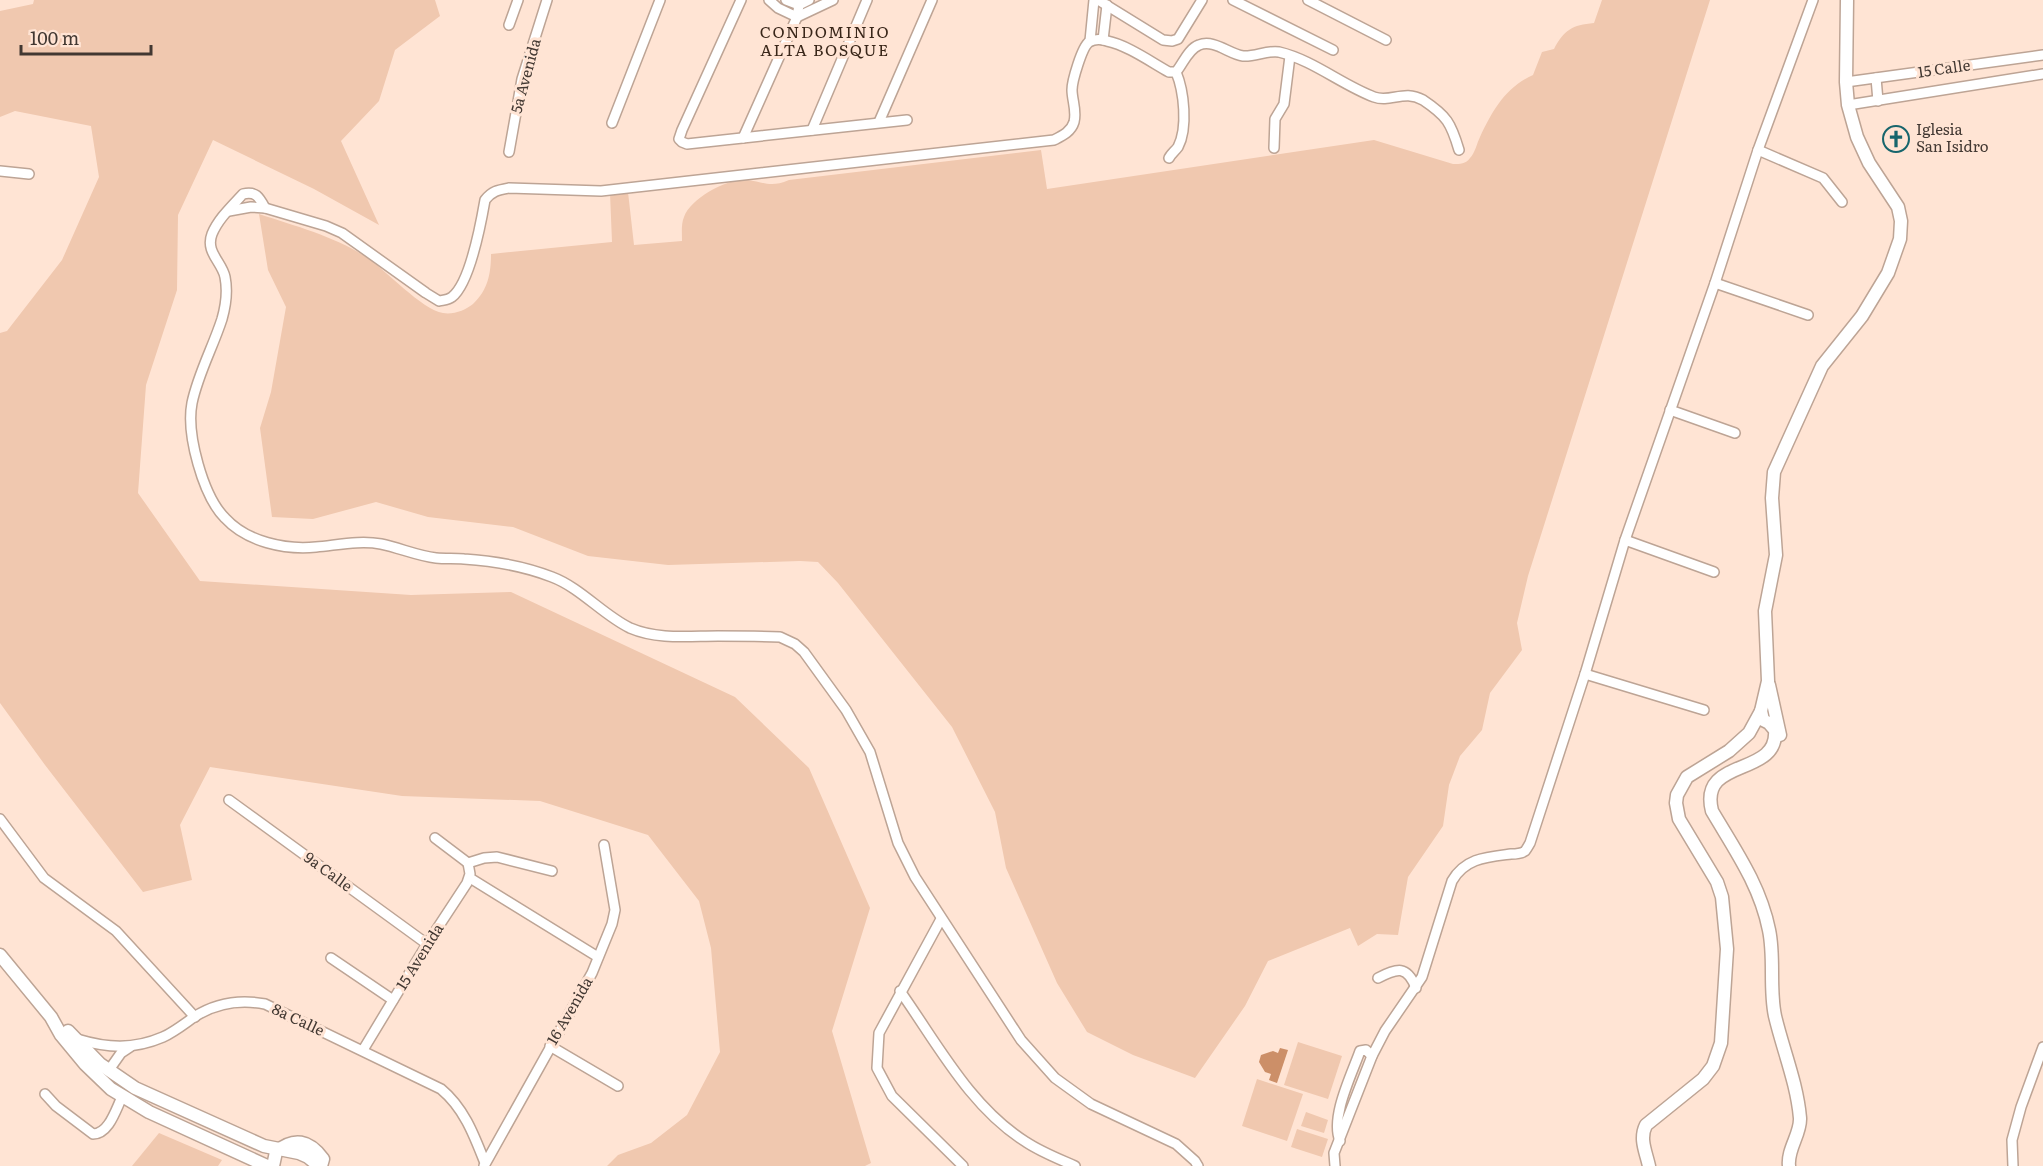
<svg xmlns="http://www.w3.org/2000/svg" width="2043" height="1166" viewBox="0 0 2043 1166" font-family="Literata,serif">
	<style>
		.green { fill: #f0c8af }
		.water { fill: #cc8f68 }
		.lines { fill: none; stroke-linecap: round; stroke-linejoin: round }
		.minor-casing { stroke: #bda495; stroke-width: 12 }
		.major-casing { stroke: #bda495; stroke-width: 15 }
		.minor { stroke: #fff; stroke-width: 9 }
		.major { stroke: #fff; stroke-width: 12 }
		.labels { text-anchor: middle; stroke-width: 6; stroke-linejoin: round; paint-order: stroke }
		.street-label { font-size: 15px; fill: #423832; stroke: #ffe4d4 }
		.poi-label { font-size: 15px; fill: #423832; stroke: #ffe4d4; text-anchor: start }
		.neighbourhood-label { font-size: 16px; letter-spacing: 1.5px; fill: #392619; stroke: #ffe4d4 }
	</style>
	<rect width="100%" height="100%" fill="#ffe4d4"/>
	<g class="green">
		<polygon points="34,0 435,0 440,16 395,50 379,101 341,141 379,225 314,189 213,140 178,215 177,290 146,385 138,493 200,581 411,595 511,592 735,697 809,768 870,908 832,1031 871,1163 865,1166 607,1166 618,1155 651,1143 687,1115 720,1052 711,948 699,901 648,835 540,801 402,796 210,767 180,825 192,880 143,892 45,765 0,703 0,333 7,331 62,260 99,177 91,126 15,111 0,117 0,11 33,4"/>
		<path d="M1602,0H1710L1528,576L1517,623L1522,650L1490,693L1482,730L1460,756L1449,785L1443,826L1408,877L1398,935L1377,934L1358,946L1350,928L1268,961L1245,1006L1195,1078L1133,1055L1087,1032L1057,983L1006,868L995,812L952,727L838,583L818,562L800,561L668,565L588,556L513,527L428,517L376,502L313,519L272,517L260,428L271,392L286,307L268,270L259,214C295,226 334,236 366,257C385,269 422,310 443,313C453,315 466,310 473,304C488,290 491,273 491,254L612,242L610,193L628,192L634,245L682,241C682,233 681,224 684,217C691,198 728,178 747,180C765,182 770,188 789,180L1041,150L1047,189L1374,140L1453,164C1460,164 1466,164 1470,158C1475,153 1477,143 1480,137C1493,110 1505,88 1533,75L1542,52L1554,49C1564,30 1572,25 1594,23Z"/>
		<polygon points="1298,1042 1342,1056 1328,1099 1284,1085"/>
		<polygon points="1257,1079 1303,1094 1287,1141 1242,1126"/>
		<polygon points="1306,1112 1328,1120 1324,1133 1301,1126"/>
		<polygon points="1297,1129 1328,1139 1322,1157 1291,1147"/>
		<polygon points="159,1133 222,1160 218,1166 132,1166"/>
	</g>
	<polygon class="water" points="1280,1048 1288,1050 1277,1083 1269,1080 1271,1074 1265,1072 1259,1062 1261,1055 1273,1051 1278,1053"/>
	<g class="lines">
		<defs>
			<g id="minor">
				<polyline points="741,0 682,130 679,139 682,142 687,144 907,120"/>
				<polyline points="769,0 778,8 797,17 833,0"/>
				<polyline points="786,0 799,5 809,0"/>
				<polyline points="1098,0 1163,40 1172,41 1178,39 1202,0"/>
				<polyline points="1233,0 1333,50"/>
				<polyline points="1308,0 1386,40"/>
				<polyline points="509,25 518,0"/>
				<polyline points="1103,40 1107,5"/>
				<polyline points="1090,41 1094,0"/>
				<polyline points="1876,78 1878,101"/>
				<polyline points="1846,82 2043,55"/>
				<polyline points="1848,105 2043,74"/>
				<polyline points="879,122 932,0"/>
				<polyline points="612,123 660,0"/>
				<polyline points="812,130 867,0"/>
				<polyline points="743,138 797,17 799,5"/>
				<polyline points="1274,148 1275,119 1284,104 1290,56"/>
				<polyline points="1758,150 1823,178 1842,202"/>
				<polyline points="509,152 522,79 547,0"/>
				<path d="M1169,158C1171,154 1175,151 1178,147C1188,128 1184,91 1176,72"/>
				<polyline points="0,171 29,174"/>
				<path d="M265,208C259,197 256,191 243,194C232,206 218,219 212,234C205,252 222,262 225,277C228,292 226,305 222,319C213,347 198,374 192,403C186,434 203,496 225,518C247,542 285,550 316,547C338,545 360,540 381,544C400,548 418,556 436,558C446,559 455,558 464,559C494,561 524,566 552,577C581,588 603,615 630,628C658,640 689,636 718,636C739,636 759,636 780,637L795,644L804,652L846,710L870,752L898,843L915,877L1021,1040L1055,1078L1091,1104L1176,1144L1195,1161L1198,1166"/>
				<path d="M229,211L251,207L265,208L326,226L342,233L426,293L439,301C443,300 448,300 452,297C470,283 481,223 485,200C492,191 498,190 509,188L601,191L1054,140C1062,136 1071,132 1074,122C1077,111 1072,100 1072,90C1072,81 1082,47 1089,42C1094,39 1101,39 1107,41C1127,45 1151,62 1169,72H1176C1183,64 1188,49 1199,45C1214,39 1229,54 1243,56C1255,57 1267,50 1279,52C1313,60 1342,85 1374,97C1391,103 1404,89 1423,100C1447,116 1451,123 1459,150"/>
				<polyline points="1715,283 1808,315"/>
				<polyline points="1670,410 1735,433"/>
				<polyline points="1625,540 1714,572"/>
				<polyline points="1585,674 1704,710"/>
				<polyline points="229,800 427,944"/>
				<polyline points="0,819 44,878 116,931 195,1017"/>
				<polyline points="435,838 468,863"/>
				<polyline points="468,863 484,858 497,857 552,871"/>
				<polyline points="470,878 598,957"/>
				<polyline points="941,919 879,1033 877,1068 892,1096 963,1166"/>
				<polyline points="331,958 393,1000"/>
				<path d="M1378,978C1397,968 1407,965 1416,988"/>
				<path d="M900,991C937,1043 970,1107 1026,1142C1041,1152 1059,1159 1075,1166"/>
				<path d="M77,1039C107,1048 133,1050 163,1037C174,1032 184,1024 194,1017C216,1003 239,999 265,1004L441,1089C464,1108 474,1135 485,1163"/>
				<polyline points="550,1046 618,1086"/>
				<polyline points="363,1050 427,944 467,883 470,874 468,863"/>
				<polyline points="109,1070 121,1053 130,1047"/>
				<path d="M45,1094L56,1106L93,1134C109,1134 116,1109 122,1097"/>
				<path d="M1340,1141C1330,1117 1352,1074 1360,1051L1366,1050L1372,1056"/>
				<polyline points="484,1166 592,973 612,924 615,910 604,845"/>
				<path d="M1335,1166L1334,1153L1372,1056L1385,1031L1422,977L1452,881C1465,858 1487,857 1511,854C1515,854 1521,854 1525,851C1526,850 1530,843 1530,843L1585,674L1625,540L1715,283L1758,150L1813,0"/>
				<polyline points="2013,1166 2012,1140 2021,1107 2043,1047"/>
			</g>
			<g id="major">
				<polyline points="1769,685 1780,735"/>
				<path d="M1761,711L1763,720L1769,723L1775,730C1779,778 1698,756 1712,811C1735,850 1760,885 1769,930C1775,958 1769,988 1775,1016C1783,1050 1797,1083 1800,1118C1801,1134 1787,1149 1789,1166"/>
				<polyline points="0,955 51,1017 61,1035 85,1064 111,1089 149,1112 267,1166"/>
				<polyline points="68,1031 100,1064 135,1088 264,1146 299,1153 308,1157 319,1166"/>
				<path d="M273,1166L276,1152C294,1137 309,1140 323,1159L321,1166"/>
				<path d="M1649,1166C1646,1152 1639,1139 1646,1125L1703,1079L1713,1066L1721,1043L1727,949L1722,897L1717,882L1679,819L1676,803L1677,795L1687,777L1729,751L1749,733L1761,711L1768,681L1765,611L1776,555L1772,498L1774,472L1822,366L1862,316L1888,273L1900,239L1901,221L1898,207L1869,163L1857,137L1848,105L1846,82L1847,0"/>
			</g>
		</defs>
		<use href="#minor" class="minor-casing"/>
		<use href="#major" class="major-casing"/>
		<use href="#minor" class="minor"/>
		<use href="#major" class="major"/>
	</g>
	<defs>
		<symbol id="church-ring" viewBox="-11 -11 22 22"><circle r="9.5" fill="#ffe4d4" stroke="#17656c" stroke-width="1.5"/><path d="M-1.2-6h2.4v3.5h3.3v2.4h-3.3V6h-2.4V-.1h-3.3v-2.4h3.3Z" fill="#17656c"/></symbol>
	</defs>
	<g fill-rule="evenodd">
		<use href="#church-ring" x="1881" y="124" width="30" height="30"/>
	</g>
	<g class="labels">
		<g class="street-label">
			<text transform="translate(1944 69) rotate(-8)" y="5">15 Calle</text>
			<text transform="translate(526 76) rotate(-75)" y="5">5a Avenida</text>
			<text transform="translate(328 872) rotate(36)" y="5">9a Calle</text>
			<text transform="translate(420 957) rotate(-58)" y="5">15 Avenida</text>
			<text transform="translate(570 1011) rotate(-60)" y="5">16 Avenida</text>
			<text transform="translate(298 1020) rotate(25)" y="5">8a Calle</text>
		</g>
		<g class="poi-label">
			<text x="1916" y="135">Iglesia<tspan x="1916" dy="17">San Isidro</tspan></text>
		</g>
		<g class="neighbourhood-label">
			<text x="825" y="38">CONDOMINIO<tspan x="825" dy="18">ALTA BOSQUE</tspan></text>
		</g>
	</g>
	<path d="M21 45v9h130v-9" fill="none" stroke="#423832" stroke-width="3"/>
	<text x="30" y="45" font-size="18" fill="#423832" stroke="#ffe4d4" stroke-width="4.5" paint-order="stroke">100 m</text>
</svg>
